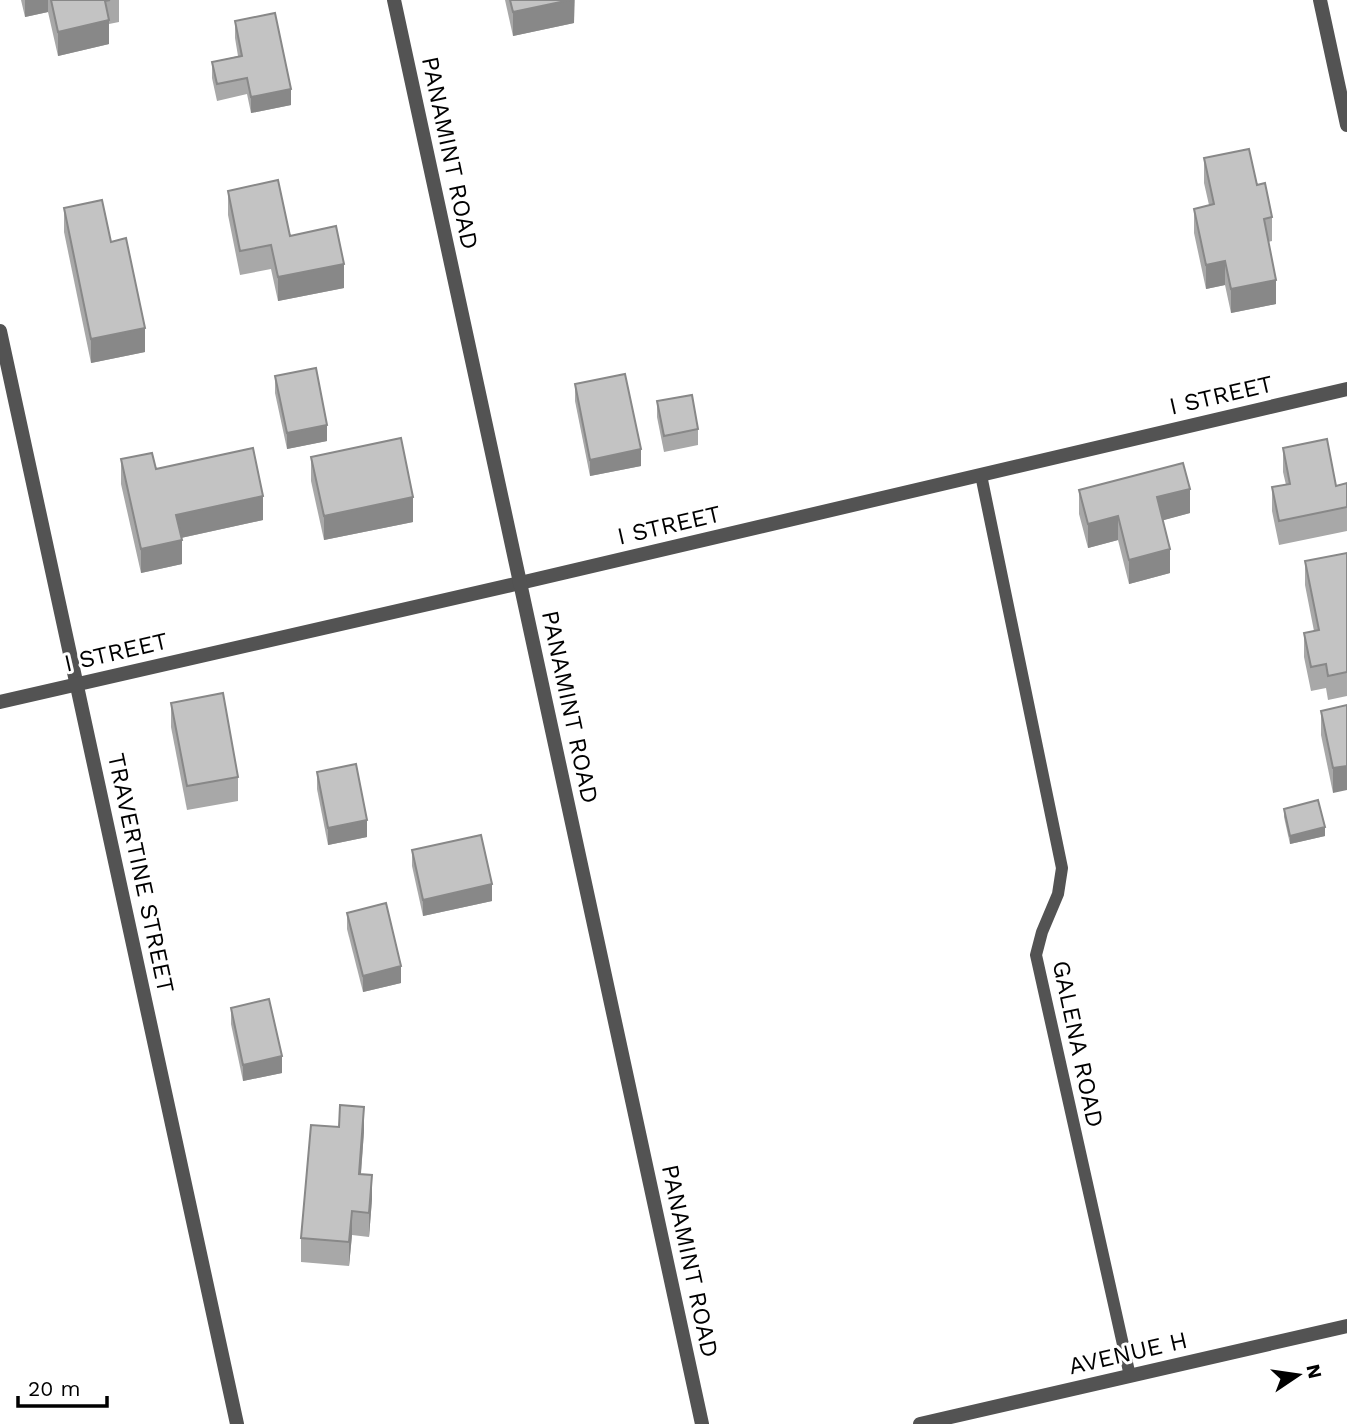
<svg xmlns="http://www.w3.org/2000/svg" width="1347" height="1424" viewBox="0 0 1347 1424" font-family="'Work Sans',sans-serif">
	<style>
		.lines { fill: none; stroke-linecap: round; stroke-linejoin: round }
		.service { stroke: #535353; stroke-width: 12 }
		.minor { stroke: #535353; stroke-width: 14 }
		.tertiary { stroke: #535353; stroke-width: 14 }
		.wall { fill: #a8a8a8 }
		.shaded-wall { fill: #888 }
		.building { fill: #c3c3c3; stroke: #888; stroke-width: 2 }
		.labels { text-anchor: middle; stroke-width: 6; stroke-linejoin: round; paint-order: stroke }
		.street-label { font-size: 24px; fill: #000; stroke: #fff }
	</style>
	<rect width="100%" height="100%" fill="#fff"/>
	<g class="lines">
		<polyline class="service" points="981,475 1062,868 1058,894 1042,932 1036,955 1130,1376"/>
		<g class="minor">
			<polyline points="1320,0 1347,125"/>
			<polyline points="0,331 237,1424"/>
			<polyline points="0,702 520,583 1347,389"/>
		</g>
		<g class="tertiary">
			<polyline points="394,0 702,1424"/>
			<polyline points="920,1424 1347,1326"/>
		</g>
	</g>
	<g class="wall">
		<polygon points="21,0 119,0 119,22 109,24 109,44 58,56 48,12 25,17"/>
		<polygon points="505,0 575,0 574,23 513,36"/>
		<polygon points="235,21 291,105 251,113 247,94 217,101 212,78 212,62 238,56 235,38"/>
		<polygon points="1204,158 1257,185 1272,217 1272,241 1268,242 1276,304 1231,313 1225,285 1206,289 1194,233 1194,209 1209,205 1204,183"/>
		<polygon points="228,191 290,236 344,288 278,301 271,269 240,275 228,215"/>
		<polygon points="64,208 111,242 145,352 91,363 64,232"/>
		<polygon points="275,376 327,441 287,449 275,393"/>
		<polygon points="575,384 641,466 590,476 575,401"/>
		<polygon points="657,401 698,429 698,445 664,452 657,417"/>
		<polygon points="1283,448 1336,486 1347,483 1347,531 1279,545 1272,511 1272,487 1286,485 1283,472"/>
		<polygon points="311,457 413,522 324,540 311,481"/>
		<polygon points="121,459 156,469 263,520 181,538 182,564 141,573 121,484"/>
		<polygon points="1079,490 1190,513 1163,520 1170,573 1129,584 1118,540 1088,548 1079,514"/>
		<polygon points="1347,553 1347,696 1328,700 1326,688 1311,691 1304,657 1304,633 1314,631 1305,585 1305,561"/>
		<polygon points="171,703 238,777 238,801 187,810 171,727"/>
		<polygon points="1347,705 1333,793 1321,735 1321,711"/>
		<polygon points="317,772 367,837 328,845 317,789"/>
		<polygon points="1284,809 1325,836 1290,844 1284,817"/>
		<polygon points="412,850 492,901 423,916 412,866"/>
		<polygon points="347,913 401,983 363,992 347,929"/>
		<polygon points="231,1008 282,1073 243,1081 231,1024"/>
		<polygon points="364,1131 361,1174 372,1199 369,1237 352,1235 349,1266 301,1262 301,1238"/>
	</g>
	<g class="shaded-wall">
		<polygon points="25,0 48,0 48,12 25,17"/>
		<polygon points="570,0 574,0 574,23 513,36 513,12"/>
		<polygon points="109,20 109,44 58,56 58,32"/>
		<polygon points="291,89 291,105 251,113 251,97"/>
		<polygon points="1225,261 1225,285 1206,289 1206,265"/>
		<polygon points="344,264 344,288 278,301 278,277"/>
		<polygon points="1276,280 1276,304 1231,313 1231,289"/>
		<polygon points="145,328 145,352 91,363 91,339"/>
		<polygon points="327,425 327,441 287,449 287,433"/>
		<polygon points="641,449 641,466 590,476 590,460"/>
		<polygon points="1190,489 1190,513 1157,522 1157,497"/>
		<polygon points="263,496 263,520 176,539 176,515"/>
		<polygon points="413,497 413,522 324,540 324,516"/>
		<polygon points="1118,516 1118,540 1088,548 1088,524"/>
		<polygon points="182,540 182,564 141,573 141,549"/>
		<polygon points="1170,549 1170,573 1129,584 1129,560"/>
		<polygon points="1347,766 1347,790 1333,793 1333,768"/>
		<polygon points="367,820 367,837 328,845 328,828"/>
		<polygon points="1325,827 1325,836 1290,844 1290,836"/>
		<polygon points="492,884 492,901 423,916 423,900"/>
		<polygon points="401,966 401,983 363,992 363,976"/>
		<polygon points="282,1056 282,1073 243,1081 243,1065"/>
		<polygon points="364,1107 364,1131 359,1198 359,1174"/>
		<polygon points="372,1175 372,1199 369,1237 369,1213"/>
		<polygon points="352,1211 352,1235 349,1266 349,1242"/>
	</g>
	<g class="building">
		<polygon points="51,0 110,0 105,1 109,20 58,32"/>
		<polygon points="510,0 570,0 513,12"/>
		<polygon points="275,13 291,89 251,97 247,78 217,84 212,62 242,56 235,21"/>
		<polygon points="1249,149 1257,185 1265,183 1272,217 1264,219 1276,280 1231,289 1225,261 1206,265 1194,209 1214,204 1204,158"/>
		<polygon points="278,180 290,236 336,226 344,264 278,277 271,245 240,251 228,191"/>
		<polygon points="102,200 111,242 126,238 145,328 91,339 64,208"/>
		<polygon points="316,368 327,425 287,433 275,376"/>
		<polygon points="625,374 641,449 590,460 575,384"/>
		<polygon points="692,395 698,429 664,436 657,401"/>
		<polygon points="401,438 413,497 324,516 311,457"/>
		<polygon points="1327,439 1336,486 1347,483 1347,507 1279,521 1272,487 1290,484 1283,448"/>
		<polygon points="253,448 263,496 176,515 182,540 141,549 121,459 152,453 156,469"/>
		<polygon points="1183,463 1190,489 1157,497 1170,549 1129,560 1118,516 1088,524 1079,490"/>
		<polygon points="1347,553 1347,672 1328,676 1326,664 1311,667 1304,633 1319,630 1305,561"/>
		<polygon points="223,693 238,777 187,786 171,703"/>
		<polygon points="1347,705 1347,766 1333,768 1321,711"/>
		<polygon points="356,764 367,820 328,828 317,772"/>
		<polygon points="1318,800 1325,827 1290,836 1284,809"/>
		<polygon points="481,835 492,884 423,900 412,850"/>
		<polygon points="386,903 401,966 363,976 347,913"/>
		<polygon points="269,999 282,1056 243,1065 231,1008"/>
		<polygon points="340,1105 364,1107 359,1174 372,1175 369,1213 352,1211 349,1242 301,1238 311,1125 339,1127"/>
	</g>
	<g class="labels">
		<g class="street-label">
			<text transform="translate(450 153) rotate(78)" y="8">PANAMINT ROAD</text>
			<text transform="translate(1221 395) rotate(-13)" y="8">I STREET</text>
			<text transform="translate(669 525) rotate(-13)" y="8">I STREET</text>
			<text transform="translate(116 652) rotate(-13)" y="8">I STREET</text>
			<text transform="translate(570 707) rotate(78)" y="8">PANAMINT ROAD</text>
			<text transform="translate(141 873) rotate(78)" y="8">TRAVERTINE STREET</text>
			<text transform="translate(1078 1044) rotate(78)" y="8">GALENA ROAD</text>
			<text transform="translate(690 1261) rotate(78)" y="8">PANAMINT ROAD</text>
			<text transform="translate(1128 1353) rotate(-13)" y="8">AVENUE H</text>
		</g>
	</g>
	<g transform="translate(1298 1375) rotate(77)" stroke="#ffffff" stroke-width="5" paint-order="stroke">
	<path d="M0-5L12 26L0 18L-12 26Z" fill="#000000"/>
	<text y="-10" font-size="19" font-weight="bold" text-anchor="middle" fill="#000000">N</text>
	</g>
	<path d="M18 1396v10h89v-10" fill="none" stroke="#000000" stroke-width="3.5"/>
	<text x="28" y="1396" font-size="21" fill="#000000" stroke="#ffffff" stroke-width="5" paint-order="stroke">20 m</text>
</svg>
